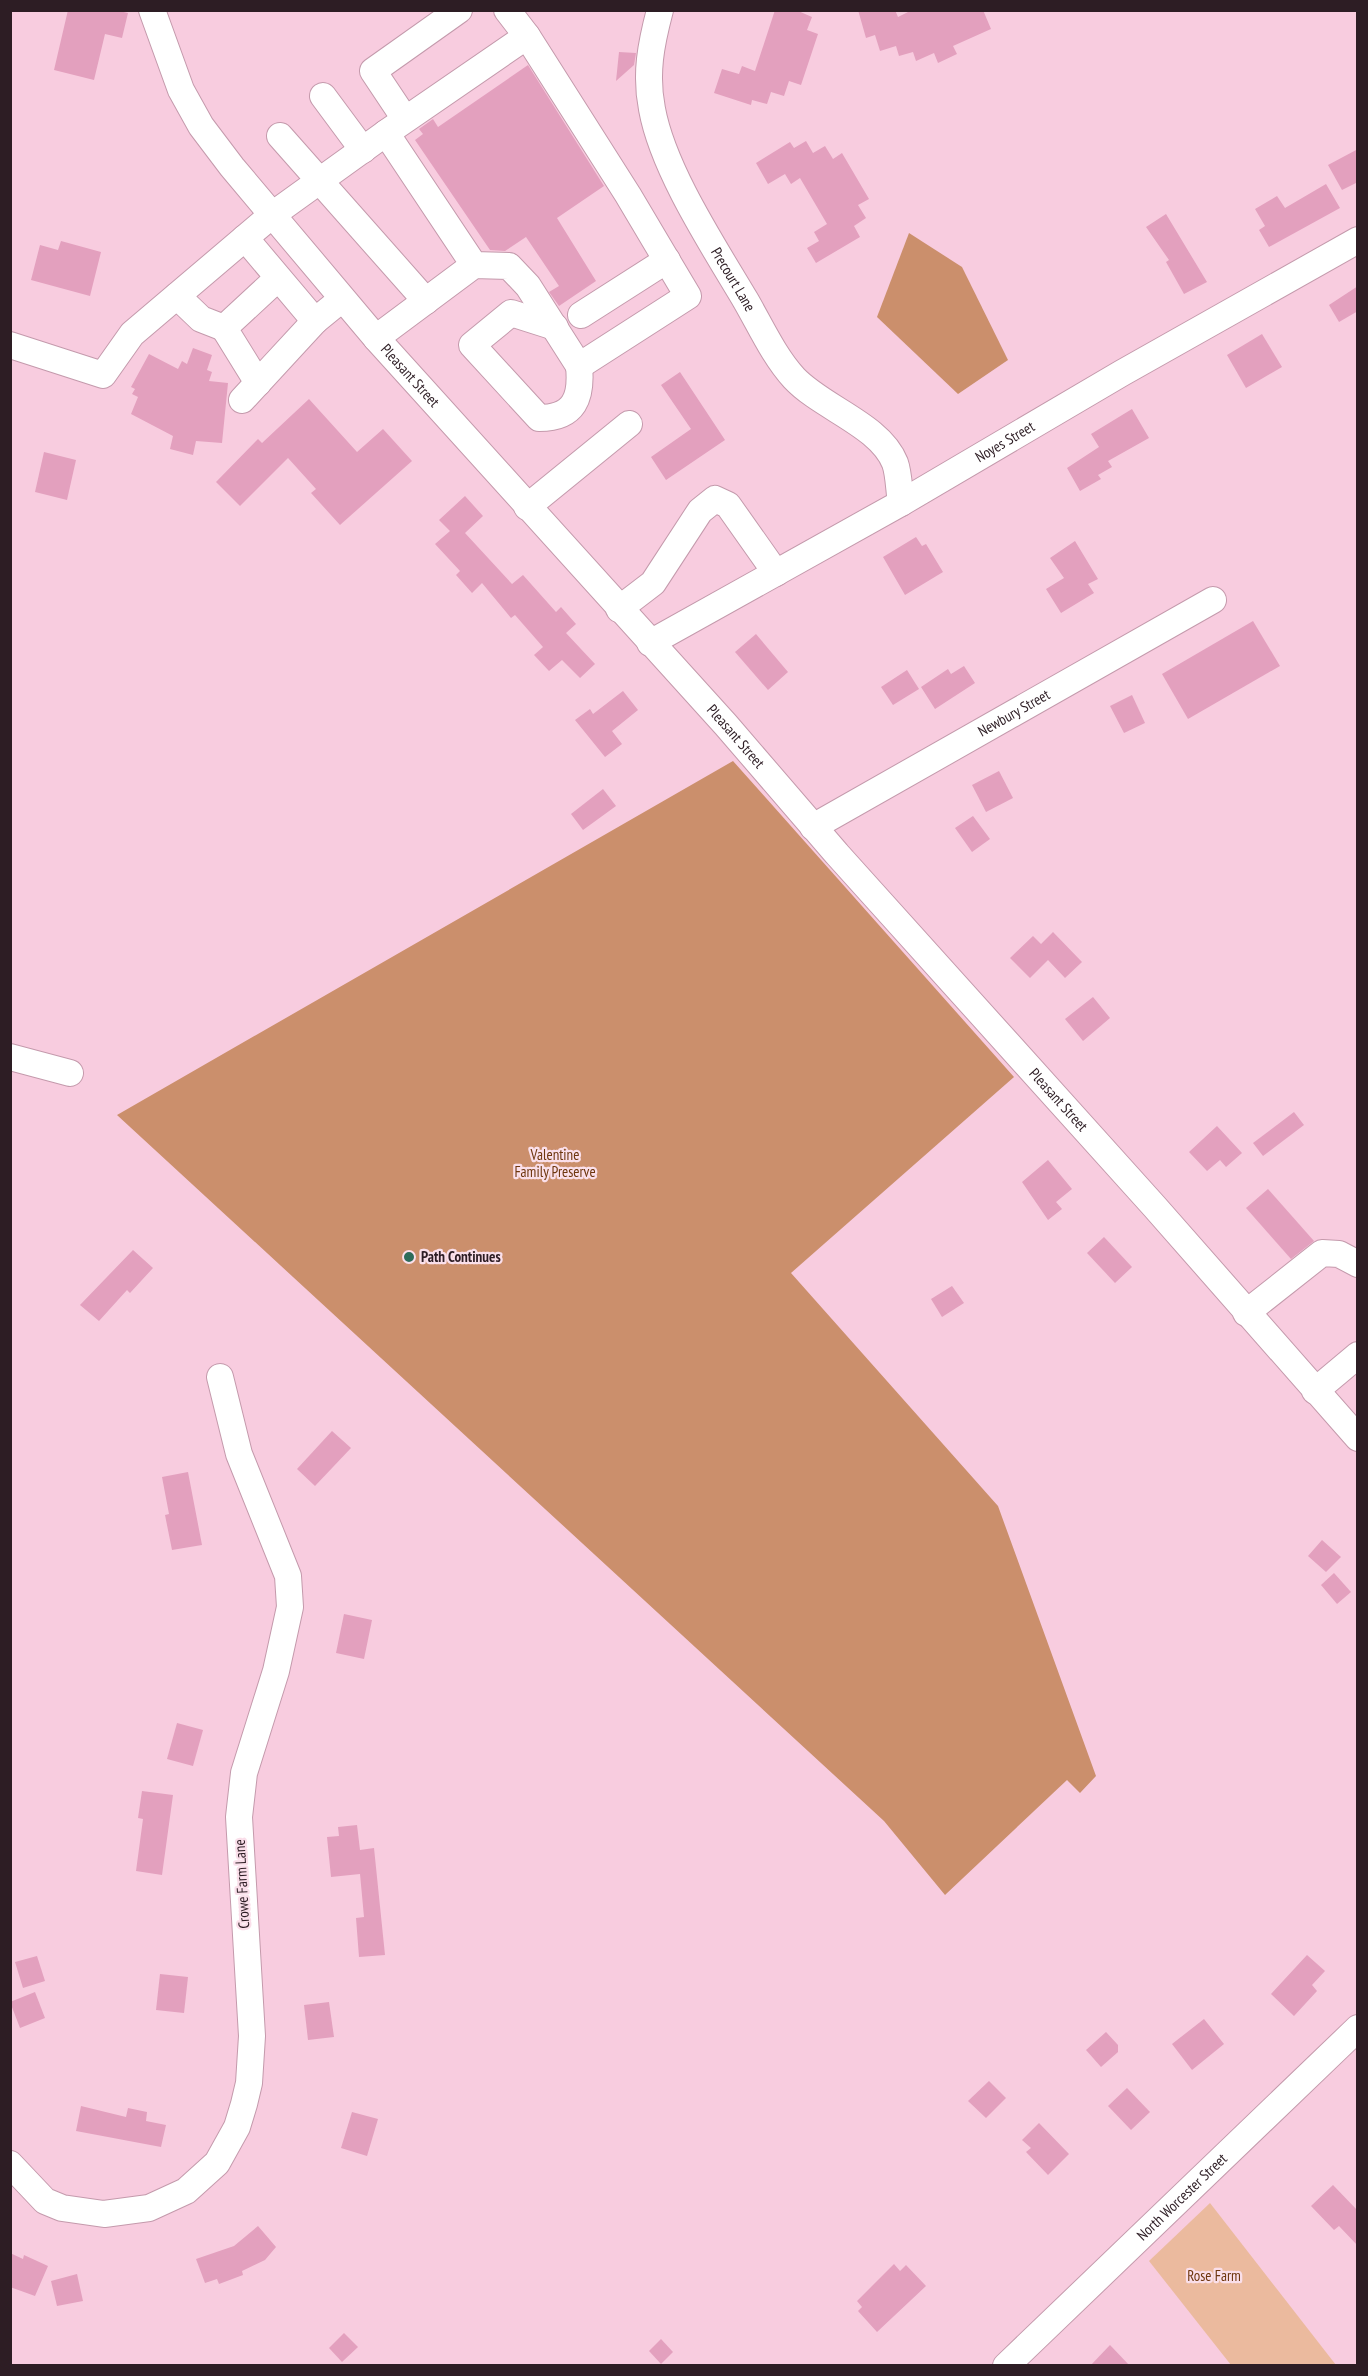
<svg xmlns="http://www.w3.org/2000/svg" width="1368" height="2376" viewBox="0 0 1368 2376" font-family="'PT Sans Narrow',sans-serif">
	<style>
		.green { fill: #ebba9e }
		.forest { fill: #cb8f6c }
		.building { fill: #e3a0be }
		.lines { fill: none; stroke-linecap: round; stroke-linejoin: round }
		.minor-casing { stroke: #c49aac; stroke-width: 28 }
		.minor { stroke: #fff; stroke-width: 26 }
		.poi-dot { fill: #2d6c5a; stroke: #fadfea; stroke-width: 2 }
		.labels { text-anchor: middle; stroke-width: 4.5; stroke-linejoin: round; paint-order: stroke }
		.street-label { font-size: 15px; fill: #2d1d24; stroke: #fadfea }
		.park-label { font-size: 15px; fill: #6e360e; stroke: #fadfea }
		.poi-label { font-size: 15px; font-weight: bold; fill: #2d1d24; stroke: #fadfea; text-anchor: start }
	</style>
	<rect width="100%" height="100%" fill="#f8ccdf"/>
	<polygon class="green" points="1210,2203 1336,2365 1231,2365 1149,2261"/>
	<g class="forest">
		<polygon points="909,233 962,267 1008,360 958,394 877,317"/>
		<polygon points="733,761 1014,1077 791,1273 998,1506 1096,1776 1080,1793 1067,1780 945,1895 884,1821 117,1115"/>
	</g>
	<g class="building">
		<polygon points="68,10 115,10 128,13 122,38 105,34 94,80 54,70"/>
		<polygon points="775,10 796,10 812,17 807,30 818,34 801,85 789,81 784,96 771,92 767,104 752,100 751,105 714,93 722,69 739,74 742,66 755,71"/>
		<polygon points="858,10 895,10 898,17 912,10 983,10 991,29 953,46 957,54 938,63 934,53 916,61 913,52 899,56 896,46 880,51 875,35 866,38"/>
		<polygon points="619,52 636,53 634,65 616,81"/>
		<polygon points="528,65 604,186 557,218 596,281 559,306 549,292 559,286 526,237 505,251 490,250 415,140 423,134 419,129 433,119 438,127"/>
		<polygon points="806,141 813,153 825,146 833,159 842,153 869,199 858,205 866,218 854,226 860,237 816,263 807,248 819,241 814,232 827,224 800,178 791,184 785,174 768,184 756,163 790,142 794,148"/>
		<polygon points="1358,149 1358,182 1342,190 1328,165"/>
		<polygon points="1326,184 1340,208 1269,247 1259,230 1265,226 1255,209 1277,196 1285,208"/>
		<polygon points="1166,214 1207,282 1184,294 1166,262 1169,260 1146,227"/>
		<polygon points="61,241 101,252 90,296 31,280 40,245 58,250"/>
		<polygon points="1358,286 1358,311 1339,322 1329,305"/>
		<polygon points="1262,334 1282,367 1246,388 1227,355"/>
		<polygon points="193,348 212,355 207,370 212,372 209,381 228,383 222,443 196,441 193,455 170,449 173,436 131,414 138,397 132,394 135,389 131,387 149,354 178,369 182,361 187,364"/>
		<polygon points="680,372 725,440 666,480 651,457 691,429 661,385"/>
		<polygon points="309,399 357,452 383,429 412,461 340,525 311,493 316,489 288,458 240,506 216,482 258,439 262,443"/>
		<polygon points="1132,409 1149,438 1108,461 1112,467 1098,475 1101,479 1080,491 1067,468 1099,447 1091,434"/>
		<polygon points="44,452 76,460 67,500 35,492"/>
		<polygon points="465,496 483,516 465,533 512,584 523,575 556,612 561,607 576,624 566,633 595,664 580,678 562,660 549,671 534,655 543,647 515,615 511,618 482,583 472,593 456,575 460,571 435,544 450,531 439,520"/>
		<polygon points="916,537 922,546 926,544 943,572 905,595 883,557"/>
		<polygon points="1075,541 1098,579 1088,584 1094,593 1061,613 1046,589 1064,578 1050,558"/>
		<polygon points="1253,621 1280,666 1188,719 1162,674"/>
		<polygon points="756,634 788,672 768,690 735,652"/>
		<polygon points="964,666 975,683 935,709 921,687 948,669 951,674"/>
		<polygon points="907,670 919,689 893,705 881,687"/>
		<polygon points="623,691 638,710 612,731 622,744 605,757 575,720 590,709 593,714"/>
		<polygon points="1132,695 1145,723 1124,733 1110,706"/>
		<polygon points="999,771 1013,798 986,812 972,785"/>
		<polygon points="603,789 616,806 583,830 571,814"/>
		<polygon points="973,816 990,839 972,852 955,828"/>
		<polygon points="1053,932 1082,962 1065,978 1048,960 1030,978 1010,958 1033,936 1041,944"/>
		<polygon points="1093,997 1110,1018 1083,1041 1065,1019"/>
		<polygon points="1294,1112 1304,1125 1263,1156 1253,1143"/>
		<polygon points="1217,1126 1242,1153 1226,1167 1220,1160 1207,1171 1189,1152"/>
		<polygon points="1048,1160 1072,1189 1056,1202 1062,1209 1048,1220 1022,1182"/>
		<polygon points="1268,1189 1314,1241 1291,1259 1246,1208"/>
		<polygon points="1104,1237 1132,1267 1115,1283 1087,1253"/>
		<polygon points="133,1250 153,1268 130,1293 127,1290 99,1321 80,1305"/>
		<polygon points="952,1286 964,1303 942,1317 931,1299"/>
		<polygon points="332,1431 351,1448 315,1486 297,1469"/>
		<polygon points="188,1472 202,1545 172,1550 165,1515 169,1514 162,1477"/>
		<polygon points="1322,1540 1341,1557 1326,1572 1308,1556"/>
		<polygon points="1334,1573 1351,1592 1337,1604 1321,1585"/>
		<polygon points="344,1614 372,1620 364,1659 336,1653"/>
		<polygon points="177,1723 203,1730 193,1766 167,1759"/>
		<polygon points="142,1791 173,1795 162,1875 136,1871 143,1819 138,1818"/>
		<polygon points="357,1825 360,1850 374,1848 385,1955 359,1957 356,1918 364,1917 360,1874 331,1877 327,1837 339,1836 338,1827"/>
		<polygon points="1307,1955 1325,1971 1312,1985 1317,1991 1294,2016 1271,1994"/>
		<polygon points="37,1956 45,1981 23,1988 15,1962"/>
		<polygon points="160,1974 188,1977 184,2013 156,2010"/>
		<polygon points="35,1992 45,2018 20,2028 10,2002"/>
		<polygon points="329,2002 334,2037 308,2040 304,2005"/>
		<polygon points="1204,2019 1224,2044 1192,2070 1172,2044"/>
		<polygon points="1106,2032 1118,2045 1118,2052 1101,2067 1086,2050"/>
		<polygon points="989,2081 1006,2098 986,2118 968,2101"/>
		<polygon points="1127,2088 1150,2112 1131,2130 1108,2106"/>
		<polygon points="81,2106 126,2117 128,2108 147,2112 146,2121 166,2125 161,2147 76,2131"/>
		<polygon points="352,2112 378,2119 367,2156 341,2148"/>
		<polygon points="1039,2123 1069,2154 1048,2175 1026,2152 1031,2148 1022,2140"/>
		<polygon points="1333,2185 1358,2211 1358,2246 1339,2226 1334,2230 1311,2206"/>
		<polygon points="258,2226 276,2247 265,2260 242,2271 243,2275 219,2284 217,2279 205,2283 196,2259 234,2246"/>
		<polygon points="10,2253 23,2259 24,2255 48,2266 35,2296 10,2287"/>
		<polygon points="894,2264 900,2271 906,2265 926,2286 877,2332 858,2311 862,2307 857,2301"/>
		<polygon points="77,2274 83,2301 57,2306 51,2281"/>
		<polygon points="344,2333 358,2347 342,2362 329,2348"/>
		<polygon points="661,2339 673,2352 661,2364 649,2351"/>
		<polygon points="1110,2345 1130,2366 1090,2366"/>
	</g>
	<g class="lines">
		<defs>
			<g id="minor">
				<path id="s1" d="M152,10L181,90L201,126L232,167L376,338L726,725L837,854L1154,1206L1358,1438"/>
				<polyline points="507,10 527,36"/>
				<path id="s2" d="M660,10C651,44 645,74 652,109C663,170 714,247 746,301C761,327 774,356 794,378C822,408 880,425 895,463C899,474 899,491 901,503"/>
				<polyline points="323,96 363,150"/>
				<polyline points="405,119 373,71 459,10"/>
				<polyline points="280,136 426,301"/>
				<polyline points="245,238 315,321 342,299"/>
				<polyline points="177,296 201,319 224,328"/>
				<polyline points="581,315 667,260"/>
				<path d="M555,327L511,313L472,345L539,418C575,418 582,397 579,366"/>
				<polyline points="376,338 474,265 386,133 527,36 628,195 688,296 579,366 528,286 509,266 474,265"/>
				<polyline points="10,345 103,375 132,334 272,215 386,133"/>
				<polyline points="258,383 224,328 278,278"/>
				<polyline points="242,400 315,321"/>
				<polyline points="527,507 629,424"/>
				<polyline points="619,609 653,583 700,511 715,499 728,505 776,573"/>
				<path id="s3" d="M650,643L901,503L1122,373L1358,240"/>
				<path id="s4" d="M813,827L1213,600"/>
				<polyline points="10,1057 70,1073"/>
				<polyline points="1246,1313 1322,1253 1339,1254 1358,1264"/>
				<polyline points="1315,1391 1358,1355"/>
				<polyline points="10,2164 45,2201 62,2208 104,2214 149,2208 186,2191 217,2163 237,2127 244,2104 249,2083 252,2036 239,1817 244,1773 276,1671 290,1607 288,1576 239,1454 220,1377"/>
				<path id="s5" d="M1006,2366L1358,2028"/>
			</g>
		</defs>
		<use href="#minor" class="minor-casing"/>
		<use href="#minor" class="minor"/>
	</g>
	<circle class="poi-dot" cx="409" cy="1257" r="6"/>
	<g class="labels">
		<g class="street-label">
			<text dy="5" stroke="none"><textPath href="#s2" startOffset="290">Precourt Lane</textPath></text>
			<text dy="5" stroke="none"><textPath href="#s1" startOffset="452">Pleasant Street</textPath></text>
			<text dy="5" stroke="none"><textPath href="#s3" startOffset="408">Noyes Street</textPath></text>
			<text dy="5" stroke="none"><textPath href="#s4" startOffset="231">Newbury Street</textPath></text>
			<text dy="5" stroke="none"><textPath href="#s1" startOffset="938">Pleasant Street</textPath></text>
			<text dy="5" stroke="none"><textPath href="#s1" startOffset="1424">Pleasant Street</textPath></text>
			<text transform="translate(242 1884) rotate(-93)" y="5">Crowe Farm Lane</text>
			<text dy="5" stroke="none"><textPath href="#s5" startOffset="244">North Worcester Street</textPath></text>
		</g>
		<g class="park-label">
			<text x="555" y="1160">Valentine<tspan x="555" dy="17">Family Preserve</tspan></text>
			<text x="1214" y="2281">Rose Farm</text>
		</g>
		<g class="poi-label">
			<text x="421" y="1262">Path Continues</text>
		</g>
	</g>
	<rect width="1368" height="2376" fill="none" stroke="#2d1d24" stroke-width="24"/>
</svg>
